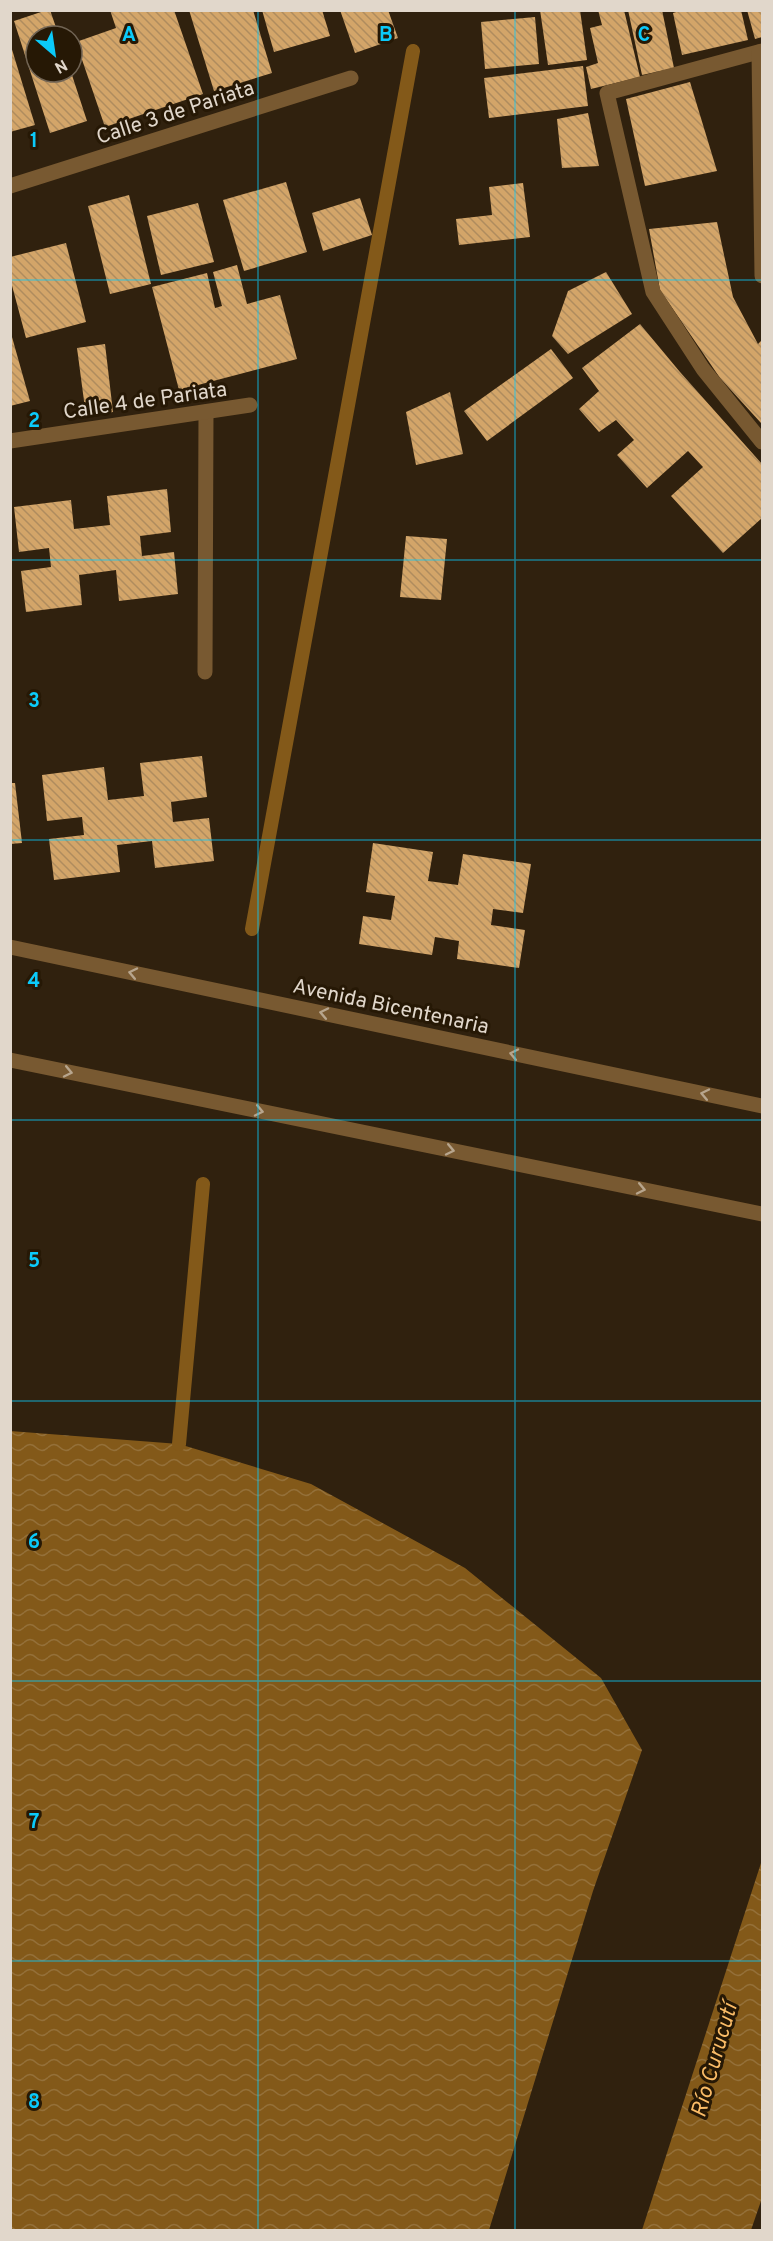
<svg xmlns="http://www.w3.org/2000/svg" width="773" height="2241" viewBox="0 0 773 2241" font-family="Overpass,sans-serif">
	<style>
		.water { fill: url(#water-waves) }
		.lines { fill: none; stroke-linecap: round; stroke-linejoin: round }
		.stream { stroke: #835919; stroke-width: 14 }
		.building { fill: url(#building-back-hatch) }
		.service { stroke: #785931; stroke-width: 15 }
		.minor { stroke: #785931; stroke-width: 15 }
		.tertiary { stroke: #785931; stroke-width: 15 }
		.oneway { stroke: #b7a58d }
		.grid { fill: none; stroke: #0bcafa; stroke-width: 1.5; stroke-opacity: 0.55 }
		.labels { text-anchor: middle; stroke-width: 6; stroke-linejoin: round; paint-order: stroke }
		.street-label { font-size: 21px; fill: #e1d7cb; stroke: #261805 }
		.water-label { font-size: 22px; font-style: italic; fill: #fbbc67; stroke: #261805 }
		.grid-label { font-size: 20px; text-anchor: middle; font-weight: bold; fill: #0bcafa; stroke: #261805; stroke-width: 6; stroke-linejoin: round; paint-order: stroke }
	</style>
	<defs>
		<pattern id="water-waves" width="16" height="10" patternUnits="userSpaceOnUse" patternTransform="scale(1.5)"><rect width="16" height="10" fill="#835919"/><path d="M0 5q4-4 8 0t8 0" fill="none" stroke="#947039"/></pattern>
		<pattern id="building-back-hatch" width="6" height="6" patternUnits="userSpaceOnUse" patternTransform="scale(1.5)"><rect width="6" height="6" fill="#d3a569"/><path d="M-1 5l2 2M0 0l6 6M5-1l2 2" fill="none" stroke="#af8c5e"/></pattern>
	</defs>
	<rect width="100%" height="100%" fill="#30210e"/>
	<g class="water">
		<polygon points="10,1431 179,1444 311,1484 465,1568 601,1678 642,1750 593,1891 489,2230 11,2230"/>
		<polygon points="762,1860 762,2198 751,2230 642,2230"/>
	</g>
	<g class="lines">
		<g class="stream">
			<polyline points="252,929 413,51"/>
			<polyline points="179,1444 203,1184"/>
		</g>
	</g>
	<g class="building">
		<polygon points="47,10 50,10 59,36 36,36 36,72 71,72 87,121 50,133 14,21"/>
		<polygon points="110,10 174,10 203,94 105,127 76,42 116,28"/>
		<polygon points="189,10 253,10 272,73 214,91"/>
		<polygon points="262,10 322,10 330,36 274,52"/>
		<polygon points="340,10 388,10 398,38 355,53"/>
		<polygon points="540,10 580,10 587,60 548,65"/>
		<polygon points="598,10 624,10 640,77 591,89 586,67 598,63 590,28 602,25"/>
		<polygon points="628,10 662,10 674,68 642,75"/>
		<polygon points="683,10 741,10 748,40 682,55 673,13"/>
		<polygon points="747,10 762,10 762,37 755,39"/>
		<polygon points="535,17 539,64 485,69 481,22"/>
		<polygon points="10,43 35,125 10,132"/>
		<polygon points="583,66 588,106 489,118 484,78"/>
		<polygon points="690,82 717,171 645,186 626,99"/>
		<polygon points="588,113 599,166 562,168 557,119"/>
		<polygon points="286,182 307,252 244,271 223,200"/>
		<polygon points="523,183 530,237 459,245 456,219 492,215 489,187"/>
		<polygon points="129,195 151,284 110,294 88,206"/>
		<polygon points="360,198 372,235 323,251 312,213"/>
		<polygon points="198,203 214,262 161,275 147,216"/>
		<polygon points="717,222 733,297 758,344 762,340 762,421 761,423 720,378 660,290 649,229"/>
		<polygon points="66,243 86,322 26,338 10,278 10,257"/>
		<polygon points="237,265 247,304 280,295 297,359 179,390 152,287 207,273 215,308 222,306 213,272"/>
		<polygon points="606,272 632,314 568,354 552,336 568,291"/>
		<polygon points="640,324 680,372 762,464 762,518 723,553 671,496 703,467 688,451 647,488 617,455 634,440 616,420 599,432 579,409 599,391 582,368"/>
		<polygon points="10,330 30,401 10,406"/>
		<polygon points="105,344 113,412 86,416 77,348"/>
		<polygon points="551,349 573,378 487,441 464,411"/>
		<polygon points="450,392 463,454 416,465 406,412"/>
		<polygon points="167,489 171,532 140,536 142,556 174,552 178,594 119,601 116,570 79,575 82,605 26,612 21,571 51,567 49,548 19,552 14,507 71,500 74,529 110,525 107,496"/>
		<polygon points="406,536 447,539 441,600 400,597"/>
		<polygon points="202,756 207,797 171,802 173,822 209,818 214,861 155,868 152,841 117,845 120,872 54,880 49,839 84,835 82,817 47,821 42,775 104,767 108,800 144,796 140,763"/>
		<polygon points="10,783 15,783 22,843 10,844"/>
		<polygon points="373,843 433,852 428,881 458,885 463,854 531,864 523,913 493,909 491,925 525,930 519,968 457,959 459,941 435,937 432,955 359,944 363,916 391,920 395,896 366,892"/>
	</g>
	<g class="lines">
		<polyline class="service" points="205,672 206,412"/>
		<g class="minor">
			<polyline points="762,51 607,93 653,292 703,369 762,442"/>
			<polyline points="759,52 762,276"/>
			<polyline points="10,186 351,78"/>
			<polyline points="10,441 250,405"/>
		</g>
		<g class="tertiary">
			<polyline points="10,947 762,1106"/>
			<polyline points="10,1060 762,1214"/>
		</g>
	</g>
	<defs><path id="oneway-chevron" d="M-2-3.5L2.5 0L-2 3.5" fill="none" stroke-width="1.6" stroke-linecap="round" stroke-linejoin="round" transform="scale(1.5)"/></defs>
	<g class="oneway">
		<use href="#oneway-chevron" transform="translate(133 973) rotate(-168)"/>
		<use href="#oneway-chevron" transform="translate(324 1013) rotate(-168)"/>
		<use href="#oneway-chevron" transform="translate(514 1054) rotate(-168)"/>
		<use href="#oneway-chevron" transform="translate(68 1072) rotate(12)"/>
		<use href="#oneway-chevron" transform="translate(705 1094) rotate(-168)"/>
		<use href="#oneway-chevron" transform="translate(259 1111) rotate(12)"/>
		<use href="#oneway-chevron" transform="translate(450 1150) rotate(12)"/>
		<use href="#oneway-chevron" transform="translate(641 1189) rotate(12)"/>
	</g>
	<path class="grid" d="M258,10V2230M515,10V2230M10,280H762M10,560H762M10,840H762M10,1120H762M10,1401H762M10,1681H762M10,1961H762"/>
	<g class="labels">
		<g class="street-label">
			<text transform="translate(175 112) rotate(-18)" y="7">Calle 3 de Pariata</text>
			<text transform="translate(145 400) rotate(-8)" y="7">Calle 4 de Pariata</text>
			<text transform="translate(391 1006) rotate(12)" y="7">Avenida Bicentenaria</text>
		</g>
		<g class="water-label">
			<text transform="translate(713 2060) rotate(-74)" y="8">Río Curucutí</text>
		</g>
	</g>
	<g class="grid-label">
		<text x="129" y="41">A</text>
		<text x="386" y="41">B</text>
		<text x="644" y="41">C</text>
		<text x="34" y="147">1</text>
		<text x="34" y="427">2</text>
		<text x="34" y="707">3</text>
		<text x="34" y="987">4</text>
		<text x="34" y="1267">5</text>
		<text x="34" y="1548">6</text>
		<text x="34" y="1828">7</text>
		<text x="34" y="2108">8</text>
	</g>
	<rect width="773" height="2241" fill="none" stroke="#e1d7cb" stroke-width="24"/>
	<g transform="translate(54 54) rotate(151)"><circle r="28" fill="#261805" stroke="#716454" stroke-width="1.5"/>
	<path d="M0-4.5L10 22L0 15L-10 22Z" fill="#0bcafa"/>
	<text y="-9" font-size="16" font-weight="bold" text-anchor="middle" fill="#e1d7cb">N</text>
	</g>
</svg>
